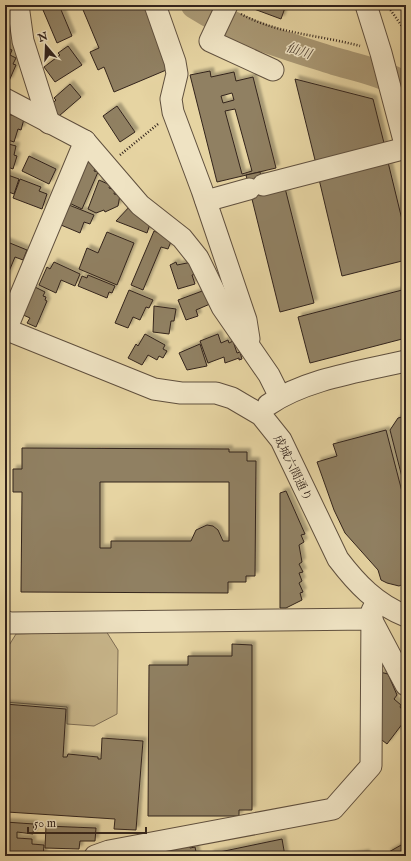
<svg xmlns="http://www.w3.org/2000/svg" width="411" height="861" viewBox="0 0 411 861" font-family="'IM FELL English','Noto Serif JP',serif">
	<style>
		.green { fill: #c8b68b; stroke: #7e6d54 }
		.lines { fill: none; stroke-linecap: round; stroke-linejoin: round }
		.river { stroke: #a99874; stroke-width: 28 }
		.building { fill: #908062; stroke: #33241c; fill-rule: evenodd; filter: url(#shadow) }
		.minor-casing { stroke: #60503e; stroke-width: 23 }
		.path { stroke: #33241c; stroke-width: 2.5; stroke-dasharray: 1 2; stroke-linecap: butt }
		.minor { stroke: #efe3c3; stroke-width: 21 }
		.labels { text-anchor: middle; stroke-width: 3; stroke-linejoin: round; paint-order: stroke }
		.street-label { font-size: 12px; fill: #33241c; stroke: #efe3c3 }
		.water-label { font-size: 13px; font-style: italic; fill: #564736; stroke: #efe3c3 }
	</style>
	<defs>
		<filter id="shadow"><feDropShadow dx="3.5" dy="-3.5" stdDeviation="1" flood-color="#0004"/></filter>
	</defs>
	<rect width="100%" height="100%" fill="#e6d4a2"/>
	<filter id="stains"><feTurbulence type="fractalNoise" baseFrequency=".005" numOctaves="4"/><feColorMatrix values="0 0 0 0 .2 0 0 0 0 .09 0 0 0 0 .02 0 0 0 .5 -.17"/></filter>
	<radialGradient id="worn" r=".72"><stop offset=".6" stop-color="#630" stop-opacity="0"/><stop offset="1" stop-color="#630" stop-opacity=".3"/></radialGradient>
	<polygon class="green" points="106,631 118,650 117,714 94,726 67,724 67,707 5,702 8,647 16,634"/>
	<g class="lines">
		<path class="river" d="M195,5C237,32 287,46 334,61C358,68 385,73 406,87"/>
	</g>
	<g class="building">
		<polygon points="56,5 59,5 72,36 57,43 43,10"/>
		<polygon points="81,5 144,5 171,68 114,92 104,67 98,70 90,52 99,48"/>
		<polygon points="256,5 286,5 281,19 254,9"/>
		<polygon points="5,43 9,45 8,48 12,50 10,55 16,58 13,64 16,65 9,81 7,80 6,83"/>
		<polygon points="68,46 82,65 55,82 44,67 60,55 58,53"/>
		<path d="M210,71L211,77L234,72L236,81L253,77L276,168L217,182L190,75ZM232,93L234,100L223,103L221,96ZM235,109L252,171L242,174L225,111Z"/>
		<polygon points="295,79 373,99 385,147 316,164"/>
		<polygon points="70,84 81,97 59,116 50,106 56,100 54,98"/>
		<polygon points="117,106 135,132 120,142 103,116"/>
		<polygon points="5,113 24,119 21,130 18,129 14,142 5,139"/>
		<polygon points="5,143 16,146 14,155 17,156 13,169 5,166"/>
		<polygon points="29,156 56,169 49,184 22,171"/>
		<polygon points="387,158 406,236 406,260 342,276 318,175"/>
		<polygon points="86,161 96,166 94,171 98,172 82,209 67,202"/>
		<polygon points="260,172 265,193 285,188 314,303 280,312 246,175"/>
		<polygon points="5,174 19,179 14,194 6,191 5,194"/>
		<polygon points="20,179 41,187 39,191 47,194 42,209 13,198"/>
		<polygon points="99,180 110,185 109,188 115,190 114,194 120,195 118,206 105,212 104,210 96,213 88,209"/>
		<polygon points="132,204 151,221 147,233 116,221"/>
		<polygon points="69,205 94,215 90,224 84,222 80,233 61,225"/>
		<polygon points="154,231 172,239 168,249 161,247 143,290 131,285"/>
		<polygon points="107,232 134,243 117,285 79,269 87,248 98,253"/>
		<polygon points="5,241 27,250 23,260 15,257 5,281"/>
		<polygon points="54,262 80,274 75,286 61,280 56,293 39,285 47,267 50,269"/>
		<polygon points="176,262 177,265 192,262 196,274 192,275 195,284 178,289 170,265"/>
		<polygon points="88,275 115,286 112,293 109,292 107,298 78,286 82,276 87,278"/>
		<polygon points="35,287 45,292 43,296 46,297 45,300 47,301 36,327 27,323 30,318 21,314"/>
		<polygon points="406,289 406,338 310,363 298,317"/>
		<polygon points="129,290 153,300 149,308 146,307 140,320 133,317 128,328 115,323"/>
		<polygon points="205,290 210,304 196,310 198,316 186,320 178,300"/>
		<polygon points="154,306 176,309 174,321 171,321 169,334 153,332"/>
		<polygon points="145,334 165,345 163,349 167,351 163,358 159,356 157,360 148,355 142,365 128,358 136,344 138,346"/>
		<polygon points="218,334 221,343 228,340 229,343 233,341 237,353 240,352 242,359 239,360 239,358 225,363 224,357 208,363 200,341"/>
		<polygon points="200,344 207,366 187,370 179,353"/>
		<polygon points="406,416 406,493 390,430 398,418"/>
		<polygon points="386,430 406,507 406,583 399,586 387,583 381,580 378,570 345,533 334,510 317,462 337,456 333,444"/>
		<path d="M22,448L229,449V452H247V461H256L255,576H246V582H228V593L21,592L22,492H13V469H22ZM100,482H229V541H223L218,530L213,526L207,525L196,530L191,541H111V548H100Z"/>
		<polygon points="286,491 305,534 301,535 304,542 299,545 302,562 299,564 303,572 299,573 302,581 299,583 303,592 300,593 302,600 286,608 280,608 280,493"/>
		<polygon points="232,644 252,645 252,810 239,810 239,816 148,816 149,665 188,665 188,656 232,656"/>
		<polygon points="380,672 388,674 397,695 394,699 401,705 400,707 406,714 404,717 406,719 387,744 378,737"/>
		<polygon points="5,704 66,709 63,757 67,757 68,754 98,757 98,759 101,759 102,738 143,741 136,830 114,829 115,819 7,812 8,807 5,807"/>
		<polygon points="5,822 34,824 33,834 17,832 17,838 32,839 32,844 44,845 43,856 5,856"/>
		<polygon points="46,826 96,828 95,841 80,841 79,849 45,848"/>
		<polygon points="282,839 285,856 210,856 210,854"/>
		<polygon points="403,844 406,850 406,856 389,856 387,853"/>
		<polygon points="189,845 190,848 195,847 197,856 134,856"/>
		<polygon points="366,853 366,856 350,856"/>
	</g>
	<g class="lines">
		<defs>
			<g id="minor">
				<polyline points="18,5 23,41 49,123"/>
				<polyline points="155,5 175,62 177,74 171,99 173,112 202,190 246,320 249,339"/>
				<polyline points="227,5 210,41 273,70"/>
				<polyline points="366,5 381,53 406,148"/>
				<polyline points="5,99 85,141 140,205 182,238 198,258 222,307 269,375 280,397"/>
				<polyline points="263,185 406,148"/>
				<polyline points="206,201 249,189"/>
				<path d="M5,329L154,389L181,393H216L232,398L261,415L281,440L338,559C357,584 376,604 406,616"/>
				<polyline points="6,330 85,141"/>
				<path d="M268,405C305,379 363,371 406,361"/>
				<polyline points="5,621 9,623 371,619 406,685"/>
				<polyline points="95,856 109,851 333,809 371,766 372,611 377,601"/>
			</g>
		</defs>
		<use href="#minor" class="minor-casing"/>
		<g class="path">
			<polyline points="387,5 406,32"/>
			<path d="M241,14C278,34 320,35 360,46"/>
			<polyline points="120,155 158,124"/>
		</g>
		<use href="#minor" class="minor"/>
	</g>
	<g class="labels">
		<g class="street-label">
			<text transform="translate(293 468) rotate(64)" y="4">成城六間通り</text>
		</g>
		<g class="water-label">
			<text transform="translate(299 50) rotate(18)" y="5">仙川</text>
		</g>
	</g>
	<rect width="411" height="861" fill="none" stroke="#e6d4a2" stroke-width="20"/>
	<rect x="6" y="6" width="399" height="849" fill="none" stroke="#33241c" stroke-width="2"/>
	<rect x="10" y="10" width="391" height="841" fill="none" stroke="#33241c"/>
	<g transform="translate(46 46) rotate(341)" stroke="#efe3c3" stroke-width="3" paint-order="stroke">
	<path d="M0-3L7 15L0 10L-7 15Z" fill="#33241c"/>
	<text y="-6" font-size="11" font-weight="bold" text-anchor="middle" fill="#33241c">N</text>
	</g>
	<path d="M28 827v6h118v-6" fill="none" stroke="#33241c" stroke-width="2"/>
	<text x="34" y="827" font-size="12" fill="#33241c" stroke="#efe3c3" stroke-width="3" paint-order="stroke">50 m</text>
	<rect width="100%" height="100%" filter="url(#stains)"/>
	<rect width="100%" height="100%" fill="url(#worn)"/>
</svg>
